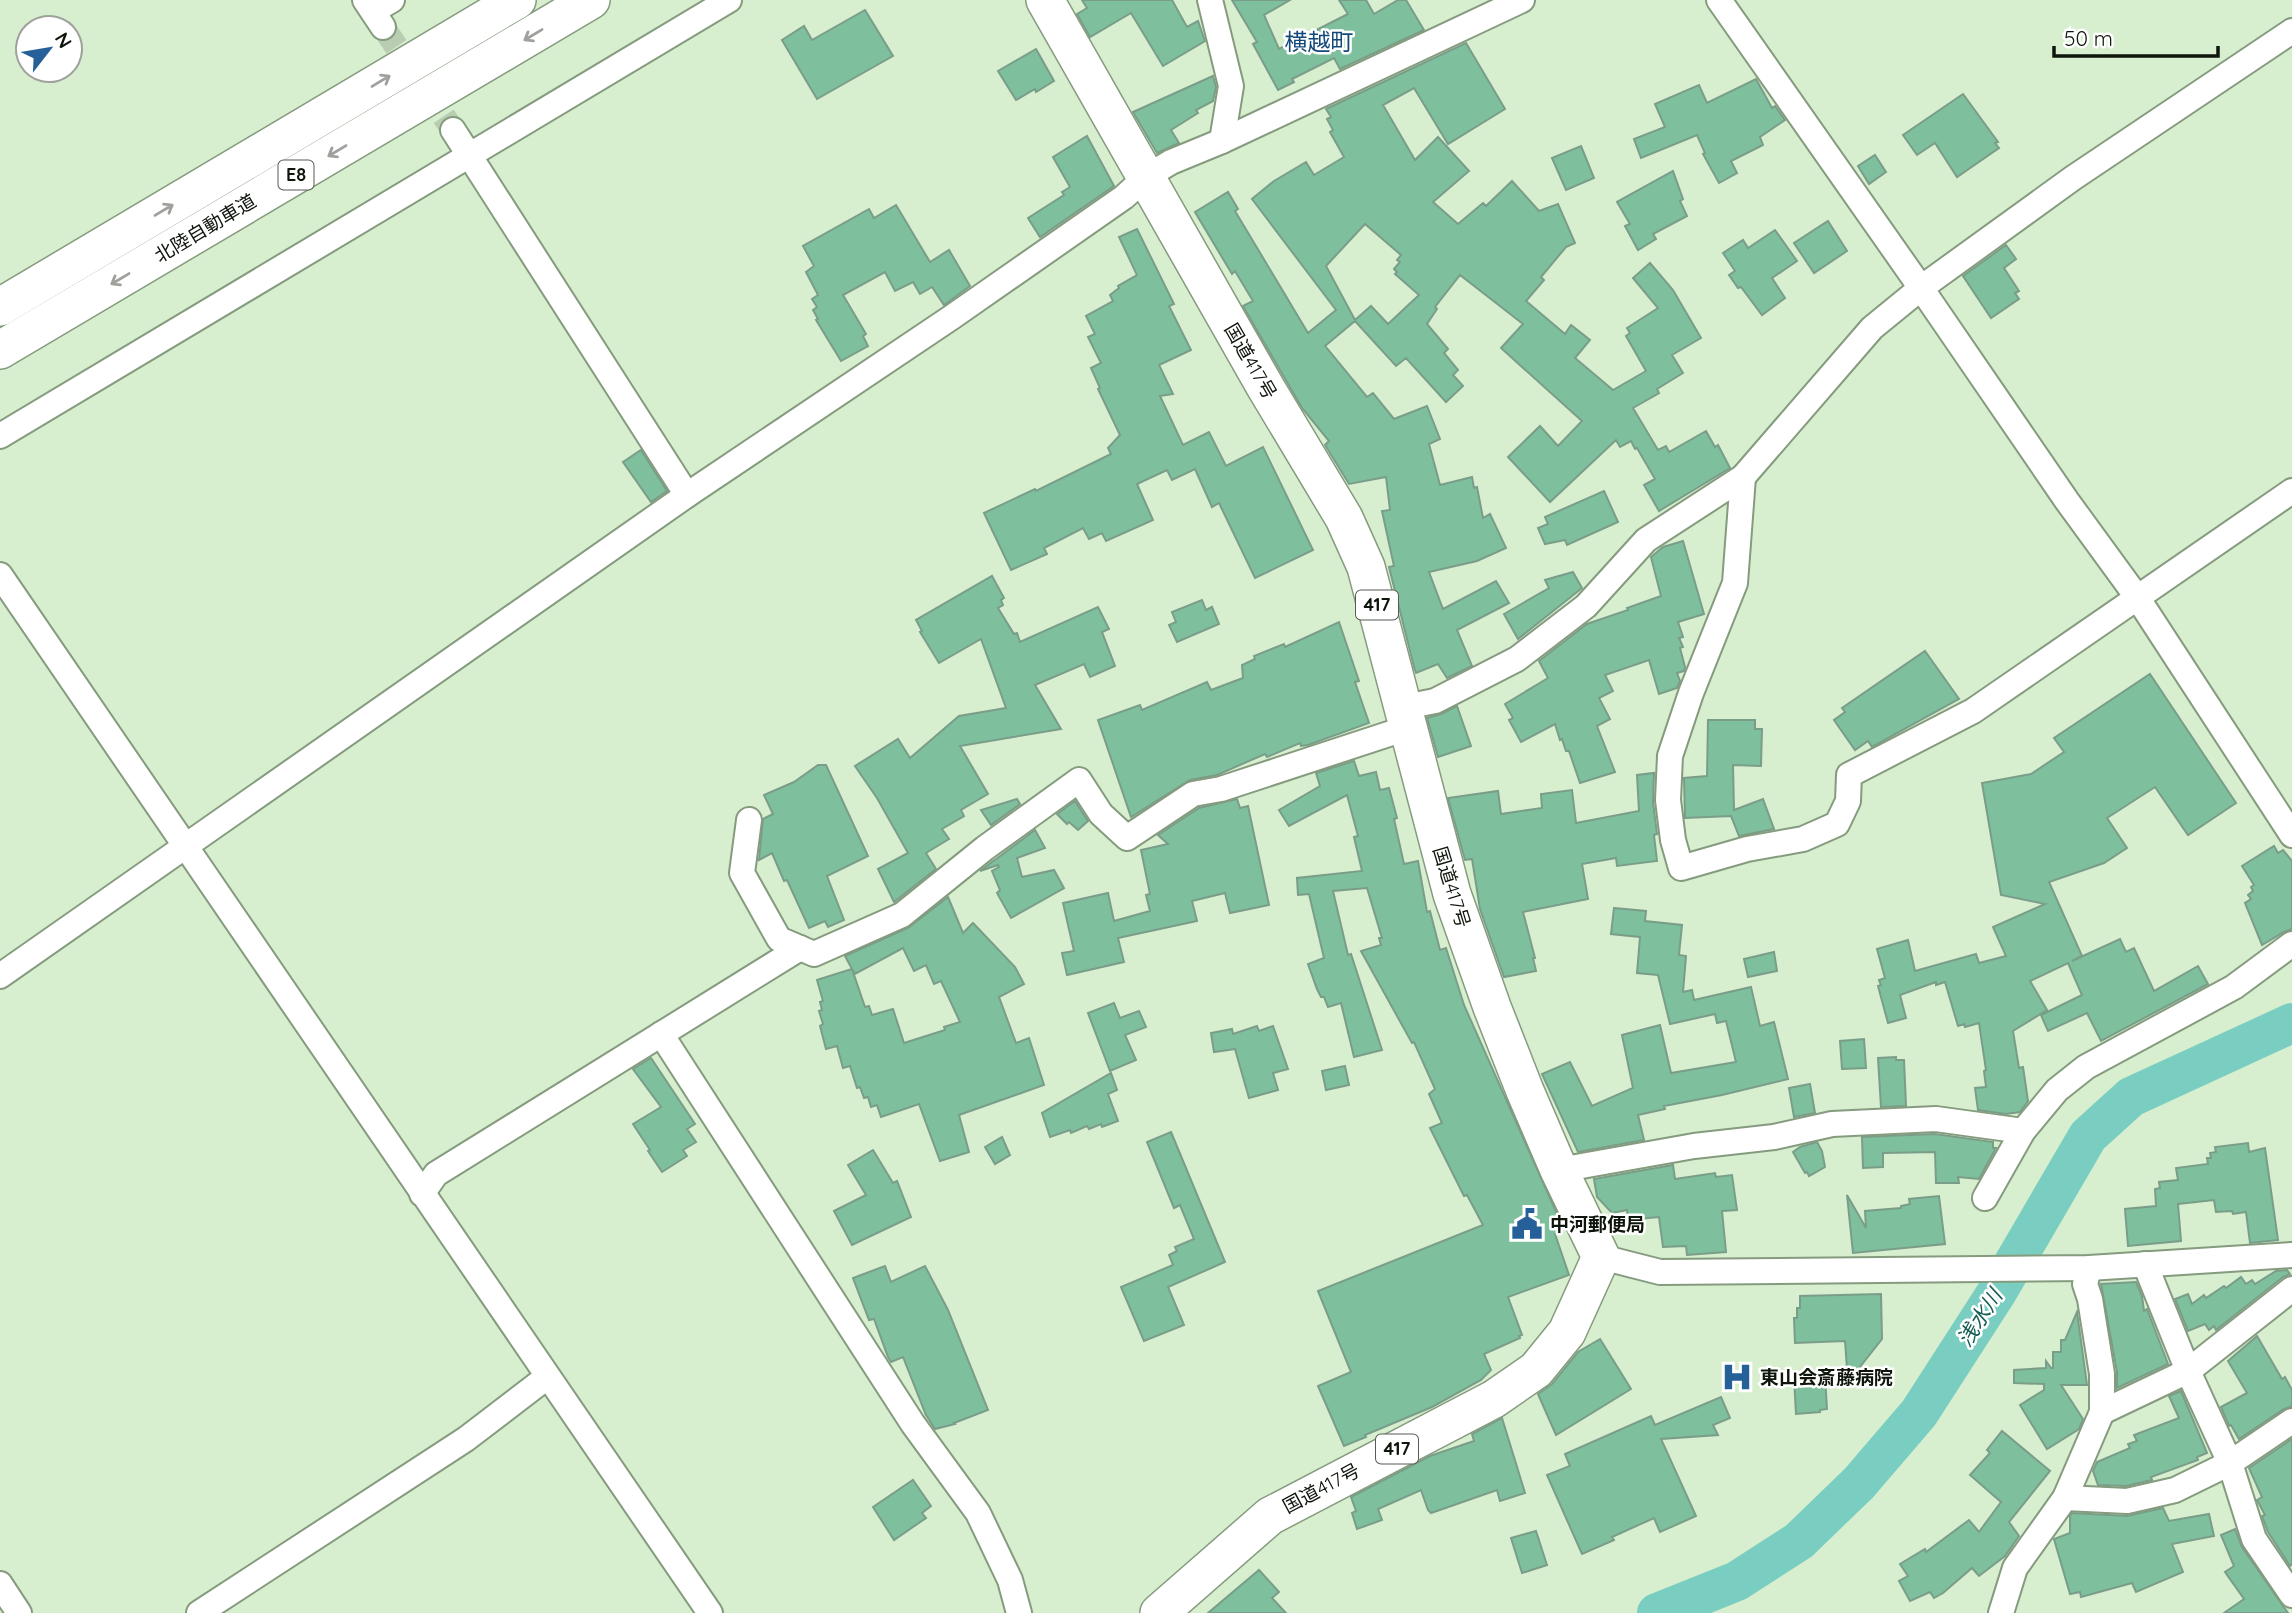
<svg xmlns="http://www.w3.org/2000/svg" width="2292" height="1613" viewBox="0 0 2292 1613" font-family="Quicksand,'Noto Sans JP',sans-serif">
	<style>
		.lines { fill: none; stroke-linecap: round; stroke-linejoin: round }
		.river { stroke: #7acec1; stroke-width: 40 }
		.building { fill: #7ec09d; stroke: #7a9d89; stroke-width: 2; fill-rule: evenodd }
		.minor-tunnel { stroke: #b9cdb2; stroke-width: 24; stroke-dasharray: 24 12; stroke-linecap: butt }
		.minor-casing { stroke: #859b7e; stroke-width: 28 }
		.highway-casing { stroke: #859b7e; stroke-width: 40 }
		.minor { stroke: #fff; stroke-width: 24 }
		.highway { stroke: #fff; stroke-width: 37 }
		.oneway { stroke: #9fa19d }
		.labels { text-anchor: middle; stroke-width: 5; stroke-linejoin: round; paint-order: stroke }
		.shield { fill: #fff; stroke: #565b54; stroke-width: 2 }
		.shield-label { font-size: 18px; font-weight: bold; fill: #0e150b }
		.street-label { font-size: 19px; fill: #0e150b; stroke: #fff }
		.poi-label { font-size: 19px; font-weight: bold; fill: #0e150b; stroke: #fff; text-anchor: start }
		.water-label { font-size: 21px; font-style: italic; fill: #175d54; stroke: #fff }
		.quarter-label { font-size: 23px; fill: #13497a; stroke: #fff }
	</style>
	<rect width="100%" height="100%" fill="#d7eecf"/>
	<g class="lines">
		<polyline class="river" points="1657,1613 1737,1581 1799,1541 1859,1483 1919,1413 1997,1292 2088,1136 2131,1097 2292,1023"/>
	</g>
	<g class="building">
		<polygon points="1082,0 1172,0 1187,27 1198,21 1205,41 1163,66 1131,13 1090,37 1077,14 1087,8"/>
		<polygon points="1232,0 1290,0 1264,15 1279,49 1348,14 1339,0 1366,0 1374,14 1398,0 1406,0 1424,30 1340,69 1334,58 1292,79 1294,82 1278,90 1253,44 1257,42"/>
		<polygon points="865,10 893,56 817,99 782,40 804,26 812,40"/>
		<path d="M1466,43L1505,109L1448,144L1414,88L1383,105L1415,160L1438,137L1469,171L1433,202L1458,224L1483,203L1486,206L1512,181L1539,211L1558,204L1575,243L1566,247L1541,277L1544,280L1526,301L1565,334L1571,325L1590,340L1575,358L1613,390L1646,371L1626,336L1630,333L1627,328L1658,308L1633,278L1650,263L1673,290L1701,338L1672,355L1683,373L1657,389L1659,393L1633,408L1658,450L1666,446L1669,452L1706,431L1715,447L1718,445L1730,468L1659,511L1644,485L1655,479L1637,448L1635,449L1631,441L1620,447L1616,440L1550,502L1508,457L1540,426L1558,446L1582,421L1501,348L1523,324L1460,275L1435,307L1437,309L1427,324L1448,349L1444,353L1458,370L1453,375L1463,386L1446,402L1406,358L1396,366L1355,321L1325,346L1367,397L1373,393L1394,419L1427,406L1440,439L1429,444L1440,485L1472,477L1474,488L1477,487L1483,518L1490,514L1506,548L1477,561L1429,572L1443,609L1496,581L1509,603L1457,630L1472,666L1447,678L1438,664L1416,673L1414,667L1389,567L1394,566L1382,511L1390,510L1386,477L1349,484L1325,445L1329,441L1302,408L1243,306L1253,301L1235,271L1232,274L1195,212L1228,192L1238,209L1235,211L1308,333L1336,310L1252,199L1274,181L1306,162L1314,175L1344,157L1330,132L1333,130L1327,119L1331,117L1326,109ZM1365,224L1401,255L1397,260L1400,262L1394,269L1397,272L1395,274L1419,295L1388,324L1371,306L1355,320L1326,266Z"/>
		<polygon points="1036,49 1054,81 1036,92 1035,89 1016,100 998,71"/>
		<polygon points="1213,76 1216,87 1213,101 1196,110 1198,113 1171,130 1179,143 1157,153 1133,112"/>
		<polygon points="1756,79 1772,108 1775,106 1785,120 1760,137 1763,145 1731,161 1737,173 1719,183 1703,154 1705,153 1697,135 1641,158 1634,139 1665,127 1655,104 1699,85 1707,103"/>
		<polygon points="1963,94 1998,142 1995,143 1999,148 1957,177 1935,143 1917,155 1903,135"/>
		<polygon points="1087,136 1114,186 1040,237 1028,218 1064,195 1062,192 1070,187 1053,157"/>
		<polygon points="1581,146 1594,178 1566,190 1552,158"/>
		<polygon points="1875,155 1886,172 1869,184 1858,166"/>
		<polygon points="1673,171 1683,199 1680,201 1687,216 1653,234 1656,239 1638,250 1625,226 1630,224 1617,202"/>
		<polygon points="896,205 930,262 949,250 970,286 944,305 932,287 920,294 913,282 895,291 885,272 843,295 866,334 863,336 868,346 841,361 816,320 818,319 813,310 817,307 812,299 818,295 806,272 814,266 803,246 869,209 874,218"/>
		<polygon points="1828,221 1847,251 1814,273 1794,243"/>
		<polygon points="1137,229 1174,304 1169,306 1191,350 1159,365 1173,394 1160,396 1183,445 1209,432 1226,466 1263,447 1313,550 1255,578 1219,503 1212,507 1195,469 1172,480 1167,470 1137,484 1153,520 1106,541 1102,533 1089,539 1083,528 1044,548 1047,554 1011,570 984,513 1035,489 1036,491 1111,454 1108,448 1120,435 1098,389 1100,388 1091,368 1101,363 1088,337 1095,334 1086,316 1113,301 1110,295 1119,288 1118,286 1137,275 1119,237"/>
		<polygon points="1775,230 1797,261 1772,278 1785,298 1762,315 1741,287 1738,288 1729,275 1735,271 1723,253 1743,240 1748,248"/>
		<polygon points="2006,245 2016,259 2004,268 2019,291 2015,293 2019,299 1991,318 1963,276"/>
		<polygon points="641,450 667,491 651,502 623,462"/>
		<polygon points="1604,491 1618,522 1567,545 1565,540 1545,544 1538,528 1548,524 1545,517"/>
		<polygon points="1683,541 1704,614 1678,622 1683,637 1679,638 1683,647 1680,648 1685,667 1684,671 1677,673 1680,681 1677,688 1659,694 1649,660 1605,675 1613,691 1599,698 1610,719 1597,726 1615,772 1580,783 1569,751 1566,751 1562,739 1560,740 1555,724 1521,742 1509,720 1513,718 1505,704 1548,678 1539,661 1587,624 1628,610 1627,608 1661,596 1651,557 1663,547"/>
		<polygon points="1573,572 1582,588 1518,639 1504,614 1549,588 1545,580"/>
		<polygon points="992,576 1004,598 1001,600 1003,605 998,608 1014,634 1017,633 1020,642 1098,607 1109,629 1102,632 1115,666 1090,677 1084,664 1035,685 1061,729 960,746 988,794 961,810 964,816 942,829 949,839 926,853 936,869 894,902 878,869 908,853 877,798 855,766 898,739 910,758 959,716 1006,708 981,639 939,663 920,632 922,631 916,620"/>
		<polygon points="1202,600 1206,610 1212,607 1219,624 1177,642 1169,625 1176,622 1172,612"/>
		<polygon points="1339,622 1359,681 1355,682 1369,723 1308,745 1301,746 1300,743 1267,757 1265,754 1217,775 1190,780 1131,817 1098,720 1140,705 1142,710 1207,682 1211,690 1243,678 1242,665 1255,659 1254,656 1284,644 1285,647"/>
		<polygon points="1925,651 1959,699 1872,747 1868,741 1855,750 1834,720 1845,712 1842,708"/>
		<polygon points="2150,674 2236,803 2188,835 2155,787 2107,818 2127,848 2104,863 2049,882 2082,956 2072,961 2120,939 2126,952 2134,948 2154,991 2198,966 2208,984 2101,1041 2087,1013 2048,1031 2041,1015 2082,995 2068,963 2030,981 2047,1010 2013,1031 2019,1068 2023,1067 2028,1101 2020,1112 2006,1114 1978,1110 1975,1088 1986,1087 1984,1071 1986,1070 1979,1023 1965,1027 1964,1024 1958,1026 1945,982 1936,985 1936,982 1900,995 1906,1018 1888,1023 1878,986 1881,985 1879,980 1885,978 1877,949 1908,940 1915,971 1976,954 1979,963 2006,956 1993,927 2045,904 2001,895 1982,783 2031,774 2064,752 2054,738"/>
		<polygon points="1457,706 1471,746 1438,757 1427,718 1441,714"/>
		<polygon points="1708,720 1755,720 1755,729 1762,729 1761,766 1733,765 1734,810 1763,799 1774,829 1739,836 1731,816 1685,818 1684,778 1707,776"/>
		<polygon points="1354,761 1359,776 1376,772 1380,790 1389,788 1397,818 1394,819 1404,864 1418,861 1427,912 1430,911 1440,950 1446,948 1464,1005 1558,1216 1561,1232 1555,1234 1569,1275 1508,1297 1522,1335 1519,1336 1520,1338 1484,1354 1491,1370 1481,1380 1432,1407 1365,1435 1366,1437 1344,1446 1318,1386 1351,1372 1318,1291 1483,1225 1467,1195 1464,1196 1430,1128 1442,1123 1429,1094 1435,1089 1414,1042 1412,1043 1361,951 1381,945 1379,938 1382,938 1367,888 1333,891 1348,955 1351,954 1382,1050 1354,1057 1341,1003 1328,1007 1324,997 1321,997 1317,989 1308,964 1324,958 1309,894 1298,895 1297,878 1362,871 1354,837 1358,836 1347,795 1289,826 1279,810 1320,786 1316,773"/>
		<polygon points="818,765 826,765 868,856 827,876 844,920 828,927 825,921 809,928 787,880 784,881 772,853 759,860 763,819 773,814 764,795 794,782"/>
		<polygon points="1654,773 1653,802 1657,834 1654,835 1657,861 1617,866 1616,858 1582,864 1588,899 1523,912 1535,958 1533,958 1536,971 1504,977 1480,909 1472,859 1465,860 1448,798 1498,791 1501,814 1542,808 1541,794 1572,790 1576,823 1639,811 1637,775"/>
		<polygon points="1017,799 1020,804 991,825 981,810"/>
		<polygon points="1237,799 1240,808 1248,806 1269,905 1230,913 1225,893 1192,901 1197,921 1118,938 1124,962 1067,975 1062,953 1074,951 1063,903 1108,893 1114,921 1150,911 1146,895 1150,894 1141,850 1168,844 1158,835 1199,808"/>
		<polygon points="1075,801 1088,821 1078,830 1069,822 1067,824 1057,814"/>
		<polygon points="1035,830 1045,848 1017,858 1022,877 1054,870 1064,888 1011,918 997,893 1000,890 992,871 999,867 998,865 980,871"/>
		<polygon points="2274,846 2278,853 2283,850 2292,861 2292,929 2284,932 2262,945 2245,903 2251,899 2248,895 2253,891 2251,887 2254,885 2242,866"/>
		<path d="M948,897L963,933L973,923L1015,967L1024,984L999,997L1016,1043L1029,1038L1044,1085L959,1115L969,1152L940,1161L919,1104L881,1117L877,1105L871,1107L868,1097L864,1098L860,1087L857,1088L850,1066L843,1068L837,1046L826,1049L820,1026L823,1024L819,1011L822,1010L820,1002L823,1001L817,980L852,969L845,956L908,928ZM903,948L914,971L926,965L934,984L941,981L960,1022L944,1027L945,1030L904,1043L893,1009L872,1015L869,1006L865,1007L852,969L855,974Z"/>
		<polygon points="1614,908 1646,911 1645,921 1682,925 1679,955 1686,956 1683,992 1692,990 1694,1000 1751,987 1760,1026 1774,1022 1788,1079 1722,1095 1664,1106 1665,1109 1638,1115 1644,1140 1578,1152 1542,1074 1570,1062 1592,1106 1633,1088 1622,1035 1660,1025 1671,1073 1736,1062 1726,1021 1717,1023 1715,1014 1670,1024 1658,975 1637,973 1640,937 1611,934"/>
		<polygon points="1774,952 1777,971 1748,977 1744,959"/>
		<polygon points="1114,1003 1120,1018 1139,1011 1146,1027 1125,1035 1136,1060 1110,1071 1088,1013"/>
		<polygon points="1257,1026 1259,1031 1273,1026 1288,1069 1273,1073 1278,1090 1249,1098 1235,1049 1214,1052 1211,1033 1232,1029 1233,1034"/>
		<polygon points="1864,1039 1866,1068 1842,1069 1840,1041"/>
		<polygon points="1896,1057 1896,1060 1904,1060 1906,1106 1881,1107 1878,1058"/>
		<polygon points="651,1058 695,1124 687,1129 696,1142 683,1150 687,1156 662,1172 648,1151 650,1150 633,1124 661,1107 633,1069"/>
		<polygon points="1345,1066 1349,1085 1326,1090 1322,1071"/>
		<polygon points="1111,1073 1117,1090 1108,1094 1118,1121 1102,1127 1101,1124 1089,1129 1087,1126 1071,1133 1070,1130 1050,1137 1042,1113"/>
		<polygon points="1810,1084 1815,1113 1794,1117 1789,1088"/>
		<polygon points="1171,1132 1225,1262 1168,1287 1184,1325 1144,1341 1121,1287 1173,1265 1169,1255 1177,1251 1175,1247 1194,1239 1180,1205 1174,1208 1147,1142"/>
		<polygon points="1935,1134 1993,1142 1993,1148 1996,1148 1979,1179 1958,1177 1959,1183 1936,1183 1935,1152 1883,1153 1883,1167 1863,1168 1862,1137"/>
		<polygon points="1002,1137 1010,1155 995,1164 985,1147"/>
		<polygon points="1817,1142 1822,1151 1825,1167 1809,1176 1807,1172 1805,1173 1793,1152 1800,1147"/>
		<polygon points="2248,1143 2249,1152 2265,1148 2278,1240 2250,1243 2246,1212 2233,1214 2232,1211 2216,1212 2214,1200 2178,1204 2181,1241 2128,1246 2125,1209 2156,1206 2155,1189 2160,1188 2159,1182 2178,1180 2176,1168 2208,1164 2207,1158 2211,1158 2210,1153 2216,1152 2215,1147"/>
		<polygon points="873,1150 893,1183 897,1181 911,1217 852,1245 834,1211 866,1195 848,1165"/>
		<polygon points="1673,1165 1675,1179 1715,1173 1716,1177 1732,1175 1737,1210 1722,1211 1726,1252 1687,1255 1686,1246 1663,1247 1659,1217 1628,1220 1627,1210 1612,1213 1597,1197 1594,1179"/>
		<polygon points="1847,1195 1866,1228 1865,1211 1901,1208 1901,1206 1910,1204 1909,1199 1939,1196 1945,1244 1853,1253"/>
		<polygon points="885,1266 891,1282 925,1266 948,1310 988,1410 954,1423 955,1424 935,1429 926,1415 903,1357 891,1362 888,1357 874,1319 869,1320 853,1278"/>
		<polygon points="2287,1270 2290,1274 2283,1277 2216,1330 2214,1326 2209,1330 2205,1324 2188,1331 2175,1299 2188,1294 2192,1304 2204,1295 2206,1298 2224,1286 2226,1288 2241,1277 2246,1284 2252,1280 2255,1284 2276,1271"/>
		<polygon points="2136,1282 2142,1296 2144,1311 2147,1309 2168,1364 2117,1388 2117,1372 2101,1284"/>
		<polygon points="1881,1294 1882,1339 1848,1382 1845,1341 1795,1343 1794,1318 1797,1318 1797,1308 1800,1308 1800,1296"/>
		<polygon points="2077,1312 2087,1385 2061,1385 2083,1419 2079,1429 2047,1449 2020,1405 2044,1390 2044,1384 2014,1383 2014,1370 2046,1368 2046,1361 2051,1368 2053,1368 2053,1352 2061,1352 2061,1340 2065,1340"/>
		<polygon points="2257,1336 2282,1379 2285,1377 2292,1390 2292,1406 2284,1409 2239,1439 2231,1425 2229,1426 2221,1407 2247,1393 2228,1361"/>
		<polygon points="1600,1339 1631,1389 1556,1435 1538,1394 1552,1384 1578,1352"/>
		<polygon points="1825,1376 1827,1409 1820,1410 1820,1412 1796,1414 1794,1378"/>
		<polygon points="2181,1391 2207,1453 2197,1457 2198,1460 2151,1477 2152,1480 2126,1486 2098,1485 2093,1471 2097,1462 2130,1448 2128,1444 2137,1441 2134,1435 2179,1418 2169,1396"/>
		<polygon points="1721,1397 1730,1418 1713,1425 1718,1435 1661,1439 1696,1516 1660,1532 1654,1518 1612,1537 1614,1540 1582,1554 1547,1475 1570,1466 1565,1454 1651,1416 1655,1425"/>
		<polygon points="1502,1418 1525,1493 1500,1501 1497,1490 1431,1513 1428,1510 1421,1490 1378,1509 1382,1520 1357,1529 1352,1513 1356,1511 1351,1497 1430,1456 1474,1441 1472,1434"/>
		<polygon points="2002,1431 2050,1471 2009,1522 2019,1536 2005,1556 1979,1576 1972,1568 1943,1593 1934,1598 1930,1592 1910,1601 1899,1581 1908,1576 1900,1564 1925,1549 1926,1552 1969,1520 1979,1532 2001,1502 1970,1475 1990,1453 1987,1450"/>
		<polygon points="2292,1439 2292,1564 2290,1566 2268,1532 2262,1516 2265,1515 2257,1500 2262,1497 2249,1468"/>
		<polygon points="913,1480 931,1506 922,1513 926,1518 894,1540 873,1507"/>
		<polygon points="2163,1508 2169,1521 2209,1514 2214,1536 2172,1544 2183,1572 2136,1592 2132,1583 2081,1597 2080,1592 2070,1594 2054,1539 2070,1533 2070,1516 2072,1513 2127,1516"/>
		<polygon points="2235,1529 2242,1547 2288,1613 2224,1613 2244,1599 2225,1572 2234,1566 2221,1535"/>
		<polygon points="1536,1531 1547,1565 1522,1573 1511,1538"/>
		<polygon points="1259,1570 1279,1592 1272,1598 1286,1613 1208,1613"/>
	</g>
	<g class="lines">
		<polyline class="minor-tunnel" points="383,27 453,130"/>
		<defs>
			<g id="minor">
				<polyline points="365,0 383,27"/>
				<polyline points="1210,0 1231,86 1222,141"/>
				<polyline points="1719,0 1921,288 2067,501 2137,597 2292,835"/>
				<polyline points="373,11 392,0"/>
				<polyline points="453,130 687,495"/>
				<polyline points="0,436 729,0"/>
				<polyline points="1743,477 1735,583 1691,693 1670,756 1668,800 1673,840 1681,868 1747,849 1803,839 1837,824 1848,801 1849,775 1973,711 2292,491"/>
				<polyline points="0,575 710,1613"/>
				<polyline points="1405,707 1435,701 1517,659 1586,606 1646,540 1743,477 1872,328 1921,288 2073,178 2292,31"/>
				<polyline points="749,820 742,873 779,939 814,954 902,915 985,848 1079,780 1101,814 1127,838 1193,794 1221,789 1410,727"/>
				<polyline points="0,976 687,495 952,317 1124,197 1146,177 1171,162 1222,141 1522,0"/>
				<polyline points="661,1034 913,1424 978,1513 1010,1580 1019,1613"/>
				<polyline points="1559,1170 1694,1146 1774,1137 1832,1124 1936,1119 2023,1131"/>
				<polyline points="422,1194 436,1174 800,948"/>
				<polyline points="1985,1198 2023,1131 2057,1090 2086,1067 2234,987 2292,944"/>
				<polyline points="1601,1257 1660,1272 2089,1268 2292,1255"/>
				<polyline points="2145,1264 2188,1371 2230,1463 2254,1539 2292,1595"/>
				<polyline points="2102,1412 2188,1371 2292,1289"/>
				<polyline points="2065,1498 2127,1501 2175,1490 2230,1463 2292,1421"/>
				<polyline points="0,1584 19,1613"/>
				<polyline points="199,1613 466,1439 547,1377"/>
				<polyline points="2001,1613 2015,1568 2065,1498 2102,1412 2102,1374 2090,1299 2085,1284 2089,1268"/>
			</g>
			<g id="highway">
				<polyline points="1045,0 1266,388 1344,518 1366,567 1452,894 1492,1007 1525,1091 1559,1170 1601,1257 1567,1332 1536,1370 1494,1399 1270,1516 1159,1613"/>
				<polyline points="0,307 517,0"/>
				<polyline points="0,350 591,0"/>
			</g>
		</defs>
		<use href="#minor" class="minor-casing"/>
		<use href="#highway" class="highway-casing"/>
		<use href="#minor" class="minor"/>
		<use href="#highway" class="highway"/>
	</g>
	<defs><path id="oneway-shaft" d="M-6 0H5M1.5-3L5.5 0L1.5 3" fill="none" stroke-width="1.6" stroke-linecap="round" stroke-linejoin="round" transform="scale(1.75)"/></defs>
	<g class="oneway">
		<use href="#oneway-shaft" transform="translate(533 35) rotate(149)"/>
		<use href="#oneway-shaft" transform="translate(381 81) rotate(-31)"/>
		<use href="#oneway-shaft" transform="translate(337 151) rotate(149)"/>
		<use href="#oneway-shaft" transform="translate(164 210) rotate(-31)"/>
		<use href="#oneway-shaft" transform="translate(120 279) rotate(149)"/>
	</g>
	<defs>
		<symbol id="civic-bare" viewBox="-9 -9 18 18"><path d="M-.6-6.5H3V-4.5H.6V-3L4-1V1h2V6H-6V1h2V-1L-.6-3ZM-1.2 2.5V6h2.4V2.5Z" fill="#266098" stroke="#fff" stroke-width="2.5" paint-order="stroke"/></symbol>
		<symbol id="hospital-bare" viewBox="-9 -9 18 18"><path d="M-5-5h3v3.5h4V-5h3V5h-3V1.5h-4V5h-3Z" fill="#266098" stroke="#fff" stroke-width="2.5" paint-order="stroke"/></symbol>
	</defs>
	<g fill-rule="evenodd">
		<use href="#civic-bare" x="1505" y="1202" width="44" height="44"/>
		<use href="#hospital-bare" x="1715" y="1355" width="44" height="44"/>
	</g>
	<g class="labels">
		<g class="shield">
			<rect x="278.5" y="160.5" width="35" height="29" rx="5"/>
			<rect x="1356" y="590.5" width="42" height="29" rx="5"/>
			<rect x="1376" y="1434.5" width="42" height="29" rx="5"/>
		</g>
		<g class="shield-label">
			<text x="296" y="181">E8</text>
			<text x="1377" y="611">417</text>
			<text x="1397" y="1455">417</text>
		</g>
		<g class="street-label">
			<text transform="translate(205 228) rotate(-31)" y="7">北陸自動車道</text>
			<text transform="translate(1251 361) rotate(60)" y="7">国道417号</text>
			<text transform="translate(1452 887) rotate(73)" y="7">国道417号</text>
			<text transform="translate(1321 1488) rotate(-28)" y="7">国道417号</text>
		</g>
		<g class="poi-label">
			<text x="1550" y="1231">中河郵便局</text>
			<text x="1760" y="1384">東山会斎藤病院</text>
		</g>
		<g class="water-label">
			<text transform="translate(1980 1318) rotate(-57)" y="7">浅水川</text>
		</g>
		<g class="quarter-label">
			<text x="1319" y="50">横越町</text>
		</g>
	</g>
	<g transform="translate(49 49) rotate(59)"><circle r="33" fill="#ffffff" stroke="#9fa19d" stroke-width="2"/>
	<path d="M0-5L12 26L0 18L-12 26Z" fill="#266098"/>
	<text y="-10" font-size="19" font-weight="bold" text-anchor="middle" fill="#0e150b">N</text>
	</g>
	<path d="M2054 46v10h164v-10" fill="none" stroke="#0e150b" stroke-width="3.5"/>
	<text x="2064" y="46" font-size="21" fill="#0e150b" stroke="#ffffff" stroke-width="5" paint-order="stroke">50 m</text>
</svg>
